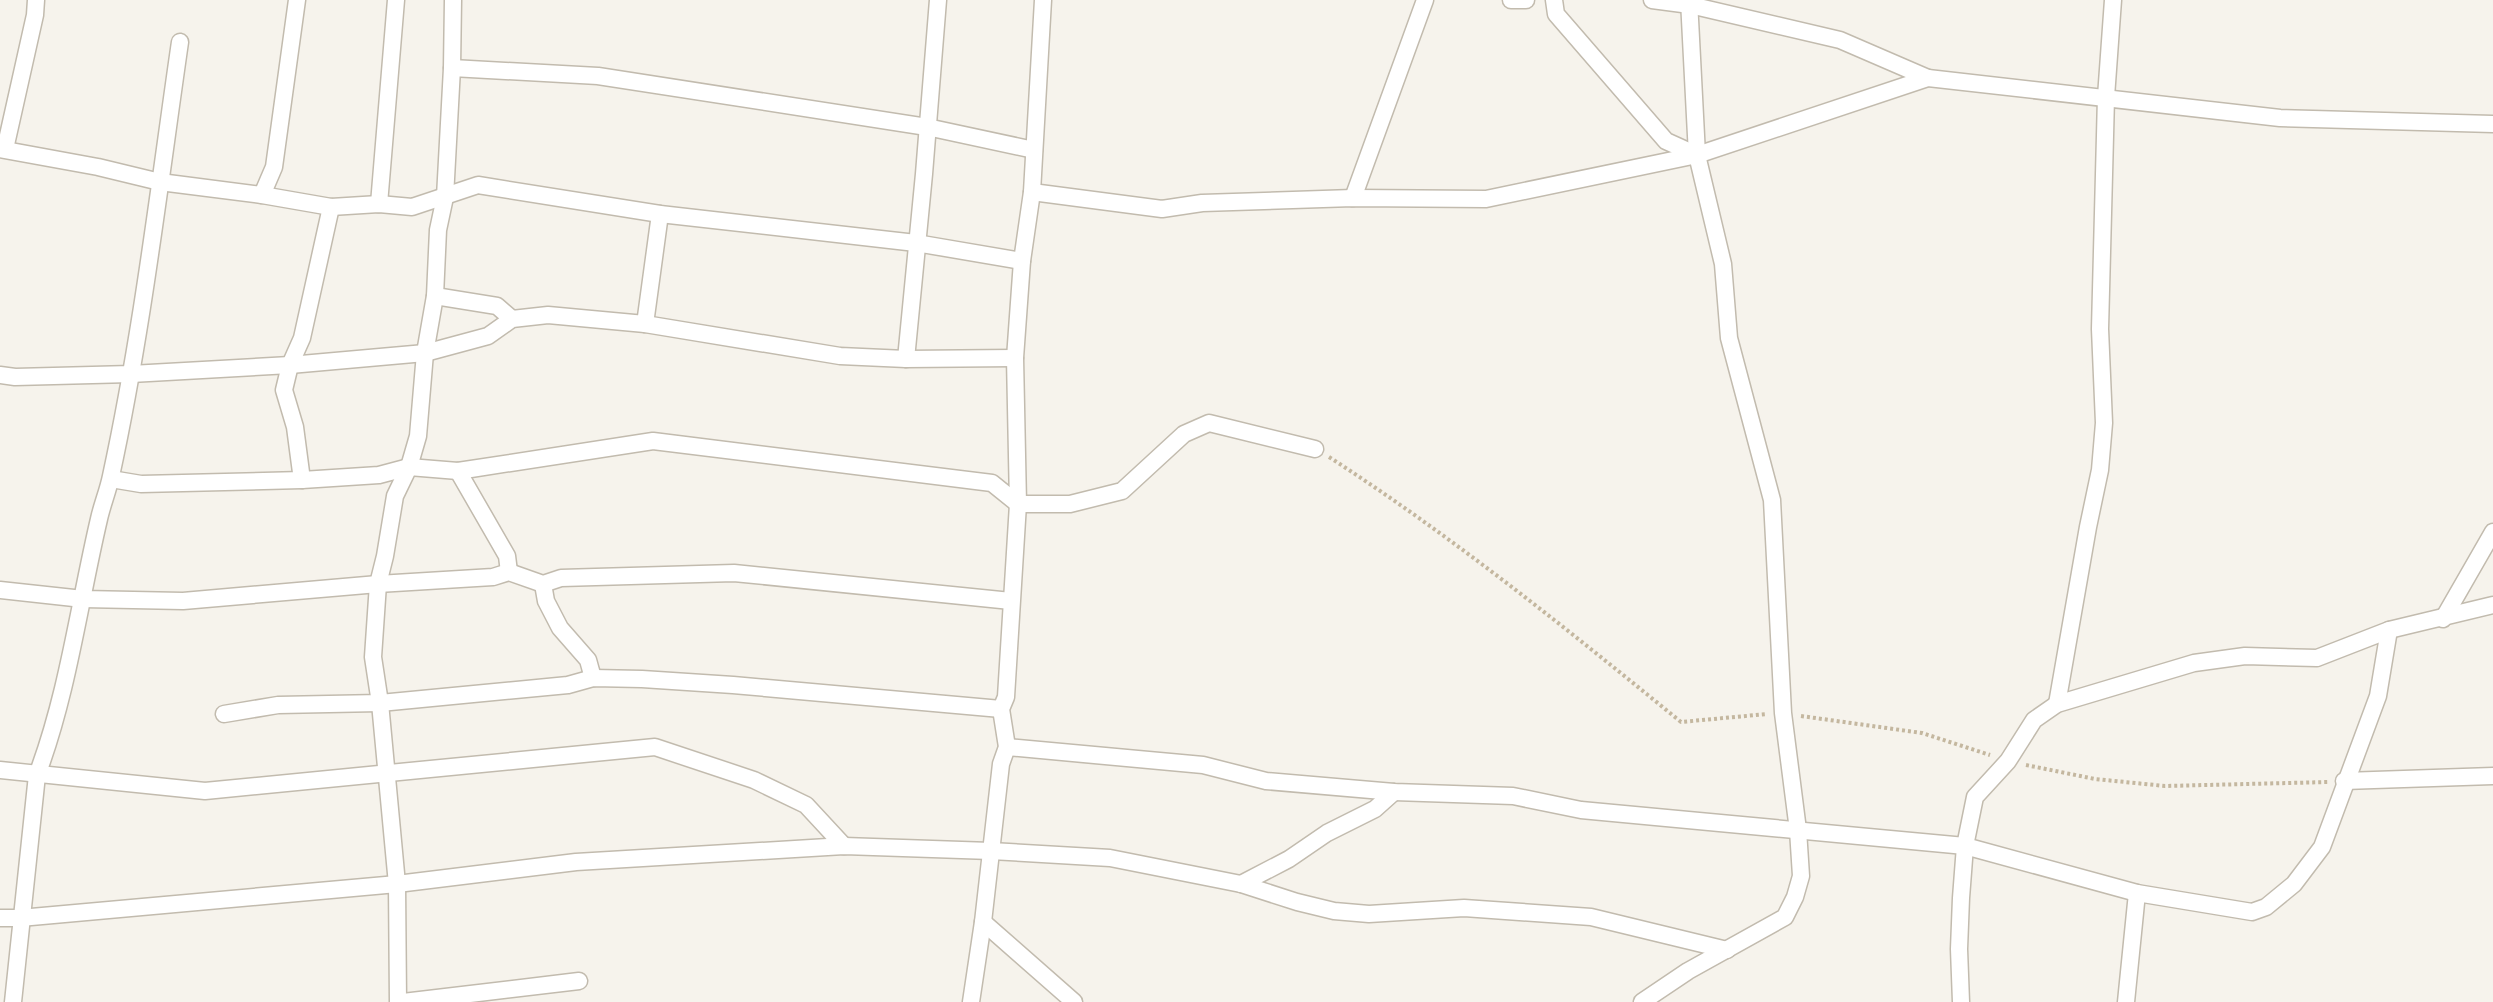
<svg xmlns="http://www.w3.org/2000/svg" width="2493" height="1002" viewBox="0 0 2493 1002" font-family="'Space Grotesk',sans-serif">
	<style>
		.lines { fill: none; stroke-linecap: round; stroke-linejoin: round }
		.minor-casing { stroke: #c2bbae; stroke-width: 19 }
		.path { stroke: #c4b79f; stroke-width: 4; stroke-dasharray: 3 3; stroke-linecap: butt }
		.minor { stroke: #fff; stroke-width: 16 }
	</style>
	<rect width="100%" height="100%" fill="#f6f3ec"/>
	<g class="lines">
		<defs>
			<g id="minor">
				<polyline points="1511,0 1526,0"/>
				<polyline points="1554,0 1556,14 1666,141 1697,155"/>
				<polyline points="1652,0 1690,5 1840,40 1928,78"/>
				<polyline points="452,68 598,76 927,127 1034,150"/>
				<polyline points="0,149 98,167 160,182 262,195 331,207 379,204 412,207 478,185 660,214 916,243 1022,261"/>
				<polyline points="5,149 35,15 36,0"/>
				<polyline points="1032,192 1162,209 1202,203 1353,198 1486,199 1697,155 1928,78 2280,118 2493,124"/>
				<polyline points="262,195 274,167 297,0"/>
				<polyline points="1353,198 1425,0"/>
				<polyline points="379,204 396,0"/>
				<polyline points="435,296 497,306 512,319"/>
				<polyline points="645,324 660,214"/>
				<polyline points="906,359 924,174 938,0"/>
				<polyline points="0,375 15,377 131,374 290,365 425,353 488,336 512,319 548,315 645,324 840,356 906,359 1015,358"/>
				<polyline points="458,471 507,556 509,572"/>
				<polyline points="111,479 141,484 302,480 379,475 409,467 458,471 653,441 992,483 1018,504 1070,504 1122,491 1184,434 1209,423 1315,449"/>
				<polyline points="302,480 295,427 284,390 290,365 302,338 331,207"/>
				<polyline points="543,584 546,601 560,628 588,660 593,678"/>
				<polyline points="0,590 83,599 183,601 378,584 493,577 509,572 543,584 561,578 734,573 1011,601"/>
				<polyline points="2443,619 2493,532"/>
				<polyline points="2057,704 2088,527 2100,470 2104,423 2100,329 2106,97 2113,0"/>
				<polyline points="224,714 278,705 380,703 568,685 593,678 642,679 733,685 1001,709"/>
				<polyline points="1007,747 1203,765 1266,781 1394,792 1513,796 1581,810 1965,846 2137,893 2126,1002"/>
				<polyline points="0,770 205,791 655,747 754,780 806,805 844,846"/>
				<polyline points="2344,781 2493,776"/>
				<polyline points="1241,884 1289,859 1327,833 1375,809 1394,792"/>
				<polyline points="2137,893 2252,912 2266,907 2294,884 2322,847 2378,696 2389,630"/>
				<polyline points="0,918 20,918 397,884 576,862 844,846 991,851 1110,858 1241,884 1297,902 1334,911 1369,914 1464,908 1591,917 1727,950"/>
				<polyline points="983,922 1074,1002"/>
				<path d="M13,1002L37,775C68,693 79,604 99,519C102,505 108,491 111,476C142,333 159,187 180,42"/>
				<polyline points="398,1002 397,884 380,703 373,657 378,584 385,556 395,496 409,467 418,436 425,353 435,296 438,230 445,197 452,68 453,0"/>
				<polyline points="403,1002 579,981"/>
				<polyline points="971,1002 983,922 1001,764 1007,747 1001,709 1006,697 1018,504 1015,358 1022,261 1032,192 1043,0"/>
				<polyline points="1642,1002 1688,971 1785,917 1795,897 1801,876 1798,830 1783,713 1772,500 1729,338 1723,264 1697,155 1689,0"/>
				<polyline points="1961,1002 1959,949 1961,898 1965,846 1975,797 2008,761 2034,720 2057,704 2194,663 2245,656 2317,658 2389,630 2493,605"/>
			</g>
		</defs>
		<use href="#minor" class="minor-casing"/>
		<g class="path">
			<path d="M1329,457C1453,537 1567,629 1681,722L1767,714"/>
			<polyline points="1801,716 1922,733 1990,755"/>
			<polyline points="2026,765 2095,779 2165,786 2329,782"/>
		</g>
		<use href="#minor" class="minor"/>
	</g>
</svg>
